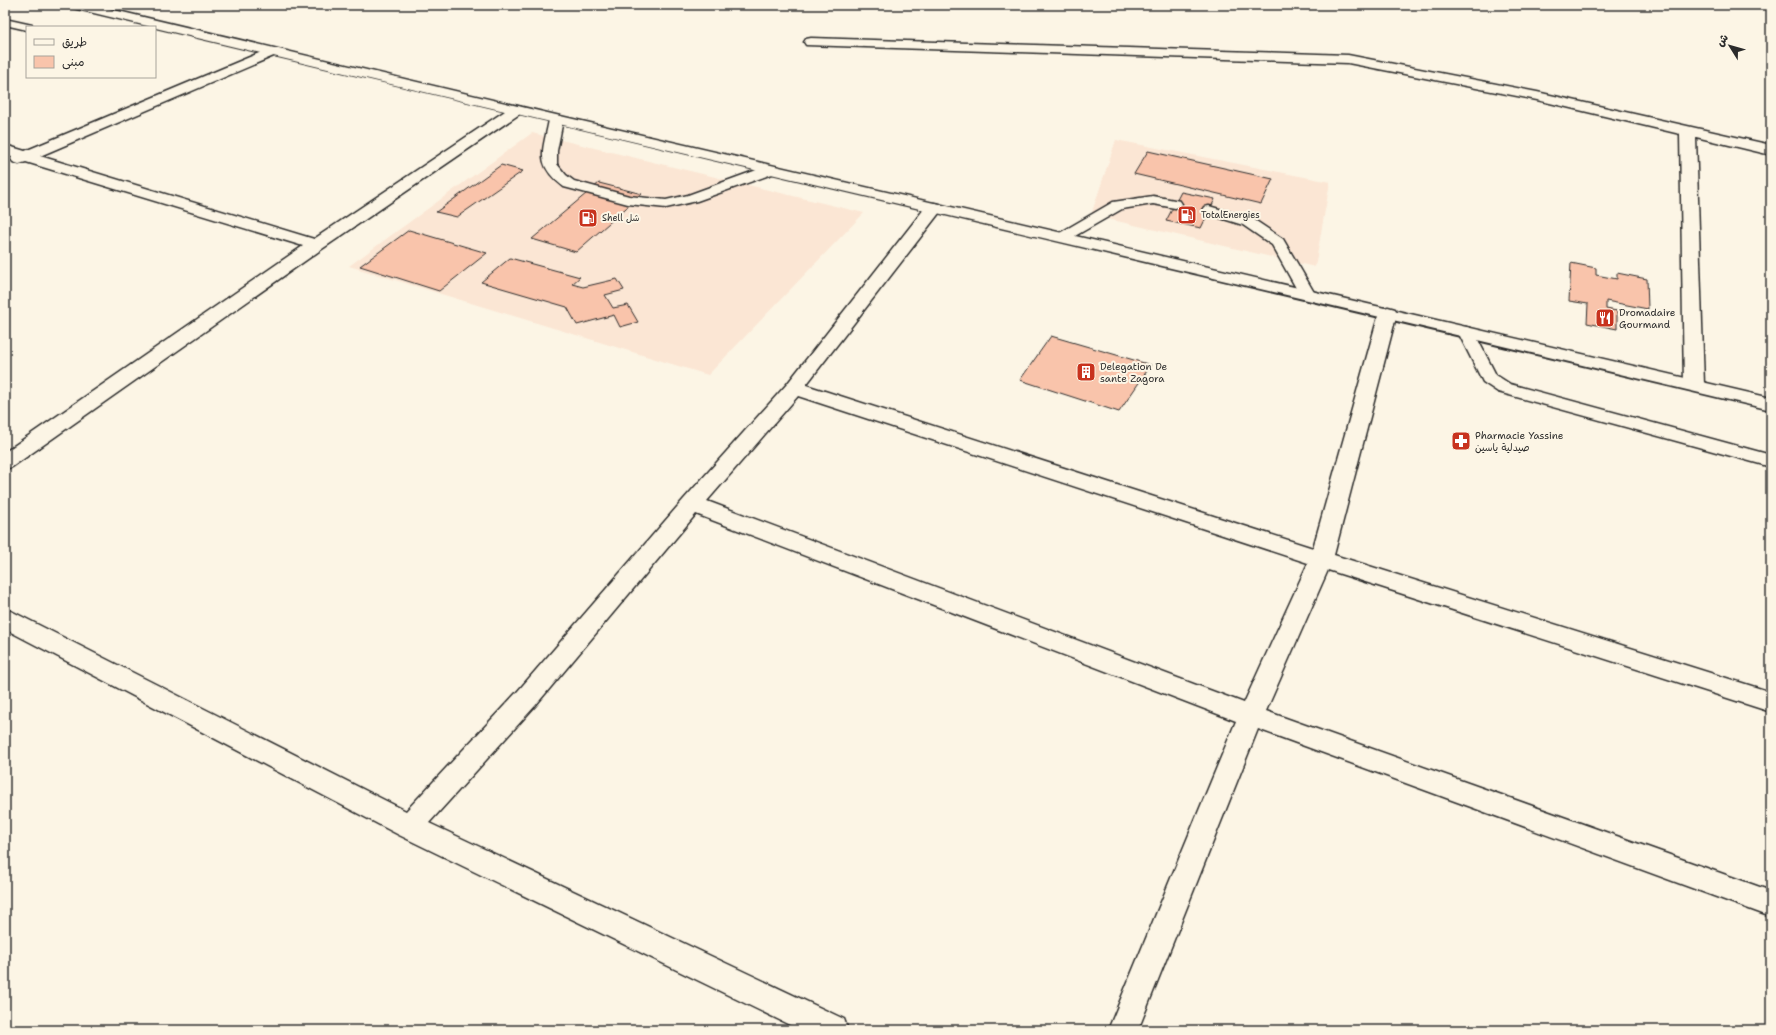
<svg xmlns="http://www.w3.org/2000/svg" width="1776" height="1035" viewBox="0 0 1776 1035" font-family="'Shantell Sans','Playpen Sans Arabic',sans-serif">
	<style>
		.built { fill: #fbe6d4 }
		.building { fill: #f9c4ab; stroke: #2b2b2b }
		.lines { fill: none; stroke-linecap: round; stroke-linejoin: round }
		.lane-casing { stroke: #2b2b2b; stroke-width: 3 }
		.street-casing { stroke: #2b2b2b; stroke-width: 3 }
		.primary-casing { stroke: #2b2b2b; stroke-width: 3 }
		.lane { fill: #fcf5e5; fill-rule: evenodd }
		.street { fill: #fcf5e5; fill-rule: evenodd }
		.primary { fill: #fcf5e5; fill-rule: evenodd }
		.labels { text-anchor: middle; stroke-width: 4; stroke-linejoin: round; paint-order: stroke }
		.far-poi-label { font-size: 9px; fill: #2b2b2b; stroke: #fcf5e5; text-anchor: start }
		.poi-label { font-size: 10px; fill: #2b2b2b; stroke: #fcf5e5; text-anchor: start }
	</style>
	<rect width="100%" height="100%" fill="#fcf5e5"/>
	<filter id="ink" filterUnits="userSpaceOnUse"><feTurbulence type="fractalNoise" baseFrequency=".025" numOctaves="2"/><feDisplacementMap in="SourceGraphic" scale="8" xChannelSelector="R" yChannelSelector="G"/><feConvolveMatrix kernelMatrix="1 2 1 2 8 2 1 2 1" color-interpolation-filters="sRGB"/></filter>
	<g filter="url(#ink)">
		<g class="built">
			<polygon points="532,133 864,213 708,375 349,266"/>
			<polygon points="1116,140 1330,182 1315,267 1091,215"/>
		</g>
		<g class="building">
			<polygon points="1148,151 1273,179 1261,204 1134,174"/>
			<polygon points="501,165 523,171 457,217 436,212"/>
			<polygon points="599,183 642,194 576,252 532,239"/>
			<polygon points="1181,192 1215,199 1201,228 1166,221"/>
			<polygon points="409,230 487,253 439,291 360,266"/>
			<polygon points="510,258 580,277 572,284 583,287 617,279 624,290 605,295 613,308 628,305 638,322 620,327 614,315 577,325 567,307 481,282"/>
			<polygon points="1571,263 1596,268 1596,275 1617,279 1617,273 1647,279 1648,309 1606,301 1606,309 1617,311 1617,329 1587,323 1588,304 1569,301"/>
			<polygon points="1051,336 1151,365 1119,412 1020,380"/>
		</g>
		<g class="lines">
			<defs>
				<g id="lane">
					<polygon points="5,19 32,25 34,27 27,27 27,30 5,25"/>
					<path d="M556,116L561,117L563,120L557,151V164L566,175L574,181L629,196L666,200L688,195L765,167H775L777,170L775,173L697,201L666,208L628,204L564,187C534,164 543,152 549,120L551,117Z"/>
					<polygon points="1153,196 1180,201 1182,204 1180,207 1175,208 1153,204 1122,209 1068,240 1063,241 1058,240 1056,237 1058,234 1113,202"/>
					<polygon points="1209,206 1253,219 1283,239 1315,294 1313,297 1307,299 1301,297 1272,245 1243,225 1204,213 1202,210 1204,207"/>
					<polygon points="1466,327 1472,329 1474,332 1496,375 1510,384 1771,455 1771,467 1498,392 1483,382 1458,332 1460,329"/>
				</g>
				<g id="street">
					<polygon points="811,38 1348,55 1537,92 1771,145 1771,155 1696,137 1704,385 1701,389 1694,391 1687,389 1684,385 1680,134 1537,100 1348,63 806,45 804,42 806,39"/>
					<polygon points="271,48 276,49 278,52 276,55 40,156 314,239 511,107 516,106 521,107 523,110 521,113 322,249 12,467 5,469 5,452 303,246 26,162 19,164 13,162 11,159 12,157 5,155 5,145 25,151"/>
					<path d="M934,203L940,204L942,208L940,212L806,385L1313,548L1379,313L1381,309L1388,307L1395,309L1397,313L1334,555L1771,692V712L1328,570L1266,711L1771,891V917L1258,729L1138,1030H1108L1236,721L696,514L535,706L429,823L844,1019L848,1030H800L399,835L5,629V609L13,612L406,811L517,692L684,499L787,384L928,204ZM798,396L1308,563L1244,703L707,501Z"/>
				</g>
				<path id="primary" d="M70,5H93L556,115L1771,398V410C1207,275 640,145 77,9L72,8Z"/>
			</defs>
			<use href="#lane" class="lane-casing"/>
			<use href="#street" class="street-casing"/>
			<use href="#primary" class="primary-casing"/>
			<use href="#lane" class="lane"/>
			<use href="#street" class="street"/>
			<use href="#primary" class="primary"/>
		</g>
	</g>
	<defs>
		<symbol id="fuel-square" viewBox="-11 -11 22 22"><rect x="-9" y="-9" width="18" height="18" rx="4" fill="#c8321e" stroke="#fcf5e5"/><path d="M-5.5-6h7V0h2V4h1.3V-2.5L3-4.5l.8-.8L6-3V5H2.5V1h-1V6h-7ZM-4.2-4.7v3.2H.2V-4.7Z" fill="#fff"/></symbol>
		<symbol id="restaurant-square" viewBox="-11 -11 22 22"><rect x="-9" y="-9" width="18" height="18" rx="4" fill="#c8321e" stroke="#fcf5e5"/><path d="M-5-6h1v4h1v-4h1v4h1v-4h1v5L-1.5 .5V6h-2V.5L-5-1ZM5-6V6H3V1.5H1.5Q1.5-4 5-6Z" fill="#fff"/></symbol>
		<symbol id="building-square" viewBox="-11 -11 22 22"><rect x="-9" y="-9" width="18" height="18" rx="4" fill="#c8321e" stroke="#fcf5e5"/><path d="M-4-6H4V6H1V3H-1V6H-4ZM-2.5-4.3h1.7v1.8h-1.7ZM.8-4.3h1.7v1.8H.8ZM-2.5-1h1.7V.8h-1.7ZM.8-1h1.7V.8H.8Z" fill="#fff"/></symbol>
		<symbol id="pharmacy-square" viewBox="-11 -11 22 22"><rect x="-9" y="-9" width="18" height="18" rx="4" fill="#c8321e" stroke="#fcf5e5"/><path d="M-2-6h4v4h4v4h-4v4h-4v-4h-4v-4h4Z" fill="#fff"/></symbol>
	</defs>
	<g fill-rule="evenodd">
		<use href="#fuel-square" x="1176" y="204" width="22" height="22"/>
		<use href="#fuel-square" x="577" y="207" width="22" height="22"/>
		<use href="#restaurant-square" x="1594" y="307" width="22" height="22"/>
		<use href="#building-square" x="1075" y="361" width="22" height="22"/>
		<use href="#pharmacy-square" x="1450" y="430" width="22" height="22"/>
	</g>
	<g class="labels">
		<g class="far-poi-label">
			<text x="1201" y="218">TotalEnergies</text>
			<text x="602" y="221">Shell شل</text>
		</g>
		<g class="poi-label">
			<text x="1619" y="316">Dromadaire<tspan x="1619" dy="12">Gourmand</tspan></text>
			<text x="1100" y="370">Delegation De<tspan x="1100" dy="12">sante Zagora</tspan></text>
			<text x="1475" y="439">Pharmacie Yassine<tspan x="1475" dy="12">صيدلية ياسين</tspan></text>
		</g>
	</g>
	<rect width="1776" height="1035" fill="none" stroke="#fcf5e5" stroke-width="20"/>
	<rect x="10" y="10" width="1756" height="1015" fill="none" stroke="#2b2b2b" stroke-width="1.5" filter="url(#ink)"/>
	<rect x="26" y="26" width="130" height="52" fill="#fcf5e5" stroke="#a8a49b"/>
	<rect x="34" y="39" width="20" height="6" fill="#fcf5e5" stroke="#a8a49b"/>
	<text x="62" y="46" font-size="12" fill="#2b2b2b">طريق</text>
	<rect x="34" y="56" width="20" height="12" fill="#f9c4ab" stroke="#a8a49b"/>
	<text x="62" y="66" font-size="12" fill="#2b2b2b">مبنى</text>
	<g transform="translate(1730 46) rotate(307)" stroke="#fcf5e5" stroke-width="3" paint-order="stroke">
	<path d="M0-3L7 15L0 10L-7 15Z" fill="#2b2b2b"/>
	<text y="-6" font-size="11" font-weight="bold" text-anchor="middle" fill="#2b2b2b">ش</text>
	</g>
</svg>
